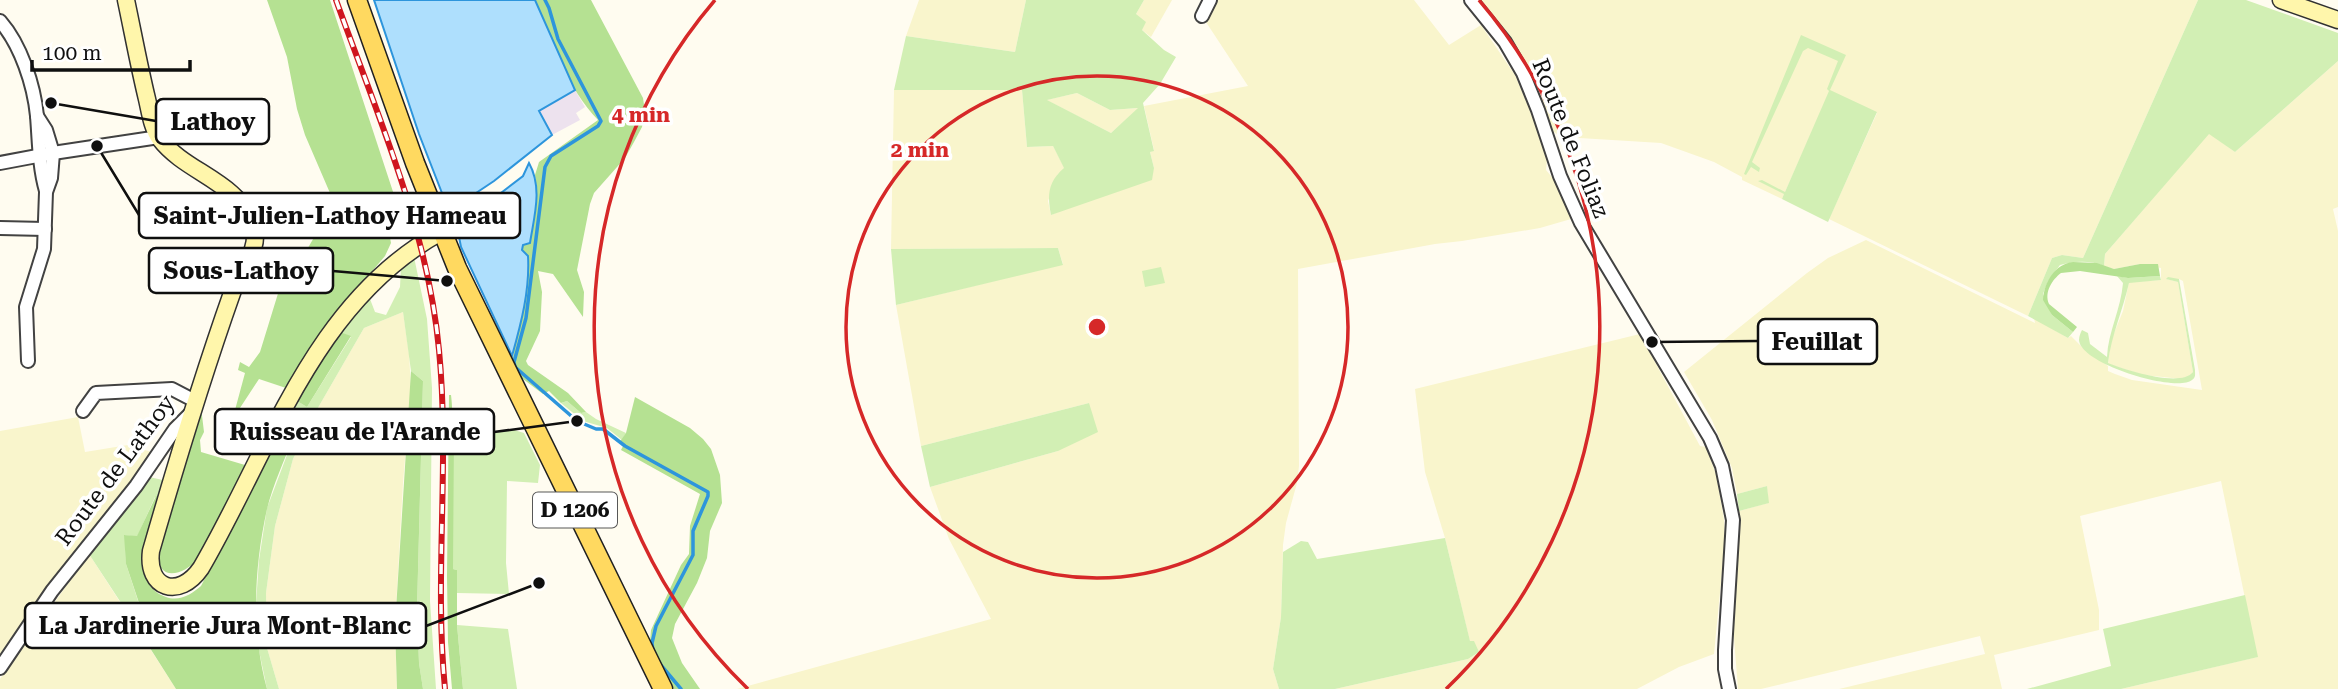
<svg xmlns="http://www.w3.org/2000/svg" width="2338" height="689" viewBox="0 0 2338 689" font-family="'Roboto Serif',serif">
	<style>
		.industrial { fill: #ede2ee }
		.farmland { fill: #f9f5cc }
		.green { fill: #d2efb4; fill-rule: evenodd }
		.forest { fill: #b5e192 }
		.water { fill: #aedffd; stroke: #2d95dc; stroke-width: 2 }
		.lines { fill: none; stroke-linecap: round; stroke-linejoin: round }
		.stream { stroke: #2d95dc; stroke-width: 3.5 }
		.street-casing { stroke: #424242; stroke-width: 16 }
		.secondary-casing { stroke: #313131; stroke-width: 19 }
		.primary-casing { stroke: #202020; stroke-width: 21 }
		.street { stroke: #fff; stroke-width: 12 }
		.secondary { stroke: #fff6ab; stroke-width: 16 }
		.primary { stroke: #ffd960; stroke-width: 18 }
		.rail-casing { stroke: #cf161e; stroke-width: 6 }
		.rail { stroke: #fff; stroke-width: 3.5; stroke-dasharray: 10; stroke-linecap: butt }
		.ring { fill: none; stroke: #d62828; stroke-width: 3.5 }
		.labels { text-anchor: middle; stroke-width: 7; stroke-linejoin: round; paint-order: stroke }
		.shield { fill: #fff; stroke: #575757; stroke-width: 2 }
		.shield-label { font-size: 21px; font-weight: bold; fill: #0f0f0f }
		.street-label { font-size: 23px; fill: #0f0f0f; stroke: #fff }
		.centre { fill: #d62828; stroke: #fff; stroke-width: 3.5 }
		.ring-label { font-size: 21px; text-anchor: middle; font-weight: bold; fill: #d62828; stroke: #fff; stroke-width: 7; stroke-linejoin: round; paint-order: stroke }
		.leader { fill: none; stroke: #0f0f0f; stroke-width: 2.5 }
		.callout-dot { fill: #0f0f0f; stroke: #fff; stroke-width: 2.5 }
		.callout { fill: #fff; stroke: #0f0f0f; stroke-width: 2.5 }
		.callout-label { font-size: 24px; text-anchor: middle; font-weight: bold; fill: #0f0f0f }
	</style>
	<rect width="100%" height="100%" fill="#fffcf0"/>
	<polygon class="industrial" points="575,90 585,107 576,113 580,120 552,135 538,111"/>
	<g class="farmland">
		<polygon points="919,0 1026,0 1015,52 906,36"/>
		<polygon points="1144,0 1172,0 1151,37 1142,30 1136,14"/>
		<polygon points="1216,0 1414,0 1449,45 1481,25 1515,75 1542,139 1547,160 1546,170 1557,183 1571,219 1540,228 1462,241 1435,244 1298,269 1299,466 1297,483 1286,523 1283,545 1281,617 1273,669 1279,689 737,689 991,619 949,539 930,487 1058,451 1089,403 921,446 896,305 1063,264 1058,248 891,249 894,90 1022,90 1027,147 1053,146 1065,169 1058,174 1048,201 1051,215 1154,168 1150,152 1154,150 1144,106 1248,86 1202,16"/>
		<polygon points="1479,0 2198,0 2083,258 2062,255 2052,258 2028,316 1829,219 1877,113 1830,91 1782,199 1742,180 1742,177 1714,162 1661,143 1563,137 1557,134 1552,131 1537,90 1524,61 1514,45"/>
		<polygon points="2338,61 2338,207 2333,209 2338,231 2338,689 2121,689 2257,657 2221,481 2080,516 2099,610 2099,630 1994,655 2002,689 1839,689 1985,654 1980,636 1761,689 1738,689 1733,625 1739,511 1768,503 1767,486 1737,494 1732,468 1712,420 1684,372 1807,273 1828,258 1866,240 2035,323 2034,318 2068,338 2071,336 2084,349 2108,366 2108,371 2115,374 2132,380 2202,390 2183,281 2179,279 2167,279 2178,282 2193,372 2191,375 2182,379 2143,375 2108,364 2110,343 2123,311 2129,282 2161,280 2161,268 2140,264 2114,269 2104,266 2105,254 2209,133 2235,152"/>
		<polygon points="1077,93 1110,110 1139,108 1111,133 1046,100"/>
		<polygon points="403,312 409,354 411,388 403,483 395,626 397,689 279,689 267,648 266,593 275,526 293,459 319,406 364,328"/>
		<polygon points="1640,334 1700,446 1706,447 1717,477 1724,520 1725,541 1714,654 1679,667 1637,689 1335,689 1468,659 1479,652 1470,642 1445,538 1425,472 1415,389"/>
		<polygon points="78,417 85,452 128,445 155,453 74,554 0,657 0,431"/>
		<polygon points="89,554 176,689 0,689 0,679"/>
	</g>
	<g class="green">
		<path d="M1026,0H1144L1136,14L1146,22L1142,30L1164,50L1176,57L1160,84L1143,103L1154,151L1150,152L1154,168L1152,180L1051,215C1047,195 1048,182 1064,168L1053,146L1027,147L1022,90H894L906,36L1015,52ZM1077,93L1110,110L1138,108L1111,133L1047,100Z"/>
		<path d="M2198,0H2246L2338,33V61L2235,152L2209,134L2105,254L2104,266C2091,260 2073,261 2060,265L2048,281L2043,294L2052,315L2073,332L2068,338L2028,316L2052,258L2062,255L2083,258Z"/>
		<polygon points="1801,35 1846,55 1830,90 1877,112 1828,222 1782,199 1784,194 1758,181 1762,180 1785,192 1829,91 1827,89 1838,61 1808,48 1803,51 1752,162 1760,168 1759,172 1751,167 1746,175 1744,174"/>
		<polygon points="1058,248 1063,265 896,305 891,249"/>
		<polygon points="414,257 427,319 432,388 430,601 436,689 423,689 419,663 417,609 423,381 411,371 403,312 364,328 319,406 293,459 275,526 266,593 267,648 279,689 267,689 257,641 255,618 259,560 267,508 293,439 279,434 297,401 307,407 351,337 340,332 370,299 375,312 386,315 400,287 401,267"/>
		<polygon points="1161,267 1165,283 1145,287 1142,271"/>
		<path d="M2117,276L2128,278L2160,276L2161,280L2129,283C2123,310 2111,336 2108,363C2125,370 2181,388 2193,372L2178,282L2166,279L2168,277L2179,279L2195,370C2195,375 2196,377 2192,380C2176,393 2080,364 2079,340C2079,336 2081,332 2082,330L2088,333L2090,344L2107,357C2108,332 2121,309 2123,283Z"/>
		<polygon points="449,395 451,395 454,442 511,429 524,433 540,465 538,483 507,481 506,563 509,594 457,593 457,570 453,569"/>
		<polygon points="567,401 581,413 586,412 596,419 626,433 622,440 607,428 583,421 561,403"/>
		<polygon points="1089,403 1098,432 1058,451 930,487 921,446"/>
		<polygon points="149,477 163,480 159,497 155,497 137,537 125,535 126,564 139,604 129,615 89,554 92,547"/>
		<polygon points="1767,486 1769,503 1739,511 1737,494"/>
		<polygon points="1445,538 1470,641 1474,641 1479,652 1468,659 1335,689 1279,689 1273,669 1281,617 1283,552 1301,541 1308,542 1317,559"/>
		<polygon points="2245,595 2258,657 2121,689 2027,689 2111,666 2103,629"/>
		<polygon points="457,625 508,629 517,689 463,689"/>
	</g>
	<g class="forest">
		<polygon points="267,0 330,0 399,210 386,216 391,243 385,256 322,330 286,388 259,379 238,411 235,410 245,373 238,370 240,362 249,367 260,352 280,287 305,253 331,208 333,200 305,135 297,109 287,57"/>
		<path d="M535,0H591L643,98L645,112L642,127L634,142L625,158L594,193L590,204L577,270L584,292L583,317L553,274L538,271L542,292L540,331L526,361L528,365L568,393L586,412L581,413L567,401L561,403L549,391L543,394L519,376L512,364L528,256L522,250L523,244L530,243L537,191L535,175L539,162L598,120C567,88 552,41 535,0Z"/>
		<path d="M2073,262L2097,263L2114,269L2140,264H2158L2160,276L2128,278L2080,271L2061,273C2052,280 2044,292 2049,304L2077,327L2073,332L2052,315L2043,300C2044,282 2055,264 2073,262Z"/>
		<polygon points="340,332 351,336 307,407 297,401 306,381"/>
		<polygon points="411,371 423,381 417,609 419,663 423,689 397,689 395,626"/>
		<polygon points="449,395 451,395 454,431 453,569 457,570 457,625 463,689 452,689 448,642 447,576"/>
		<polygon points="635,397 690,428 703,439 711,449 720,475 722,503 710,531 707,558 697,583 675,624 672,638 682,663 700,689 674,689 650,642 651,630 681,565 689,554 690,526 700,494 621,450 623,446 619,443 626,433"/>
		<path d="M200,399L204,432L200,440L201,452L245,465L198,559C184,575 157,583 158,553Z"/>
		<path d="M279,434L293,438C284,461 273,485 267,509C254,568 251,631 267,689H176L129,615L139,603L126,564L124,535L137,536L156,496L159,497C150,525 126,583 166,597C179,602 192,594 201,586Z"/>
	</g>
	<g class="water">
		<polygon points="374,0 535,0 575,90 539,111 552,135 494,181 449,211 419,134"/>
		<path d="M529,163C543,188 534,217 530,243L523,245L522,250L528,256C530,290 521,324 512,356L461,247L457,227L523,176Z"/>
	</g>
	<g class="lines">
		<g class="stream">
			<polyline points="545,0 549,8 558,39 601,121 598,126 551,156 545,167 526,318 514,362 515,367 577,421 596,429 603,429 625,446 708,492 708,496 693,531 693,555 656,626 652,643 653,651"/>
			<polyline points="660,664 681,689"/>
		</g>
		<defs>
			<g id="street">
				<polyline points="1471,0 1505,42 1523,73 1538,110 1560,176 1581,223 1710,438 1722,466 1733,520 1725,650 1725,669 1729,689"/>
				<polyline points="1202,16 1210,0"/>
				<path d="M0,21C21,45 34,85 37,116C39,141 39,167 46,191"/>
				<polyline points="0,163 53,153 159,137"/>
				<polyline points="0,228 45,229"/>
				<polyline points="28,361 26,307 44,249 46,192 51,178 53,153 46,130 37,116"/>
				<polyline points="83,411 96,393 172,389 195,401"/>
				<polyline points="0,668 52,591 136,486 175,429 191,413"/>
			</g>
			<g id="secondary">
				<path d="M126,0C133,33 139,66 147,99C150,112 152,128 160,139C186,173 236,180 253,224C262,248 240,271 232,293C202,378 176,464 151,551C146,589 179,600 201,568C270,450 313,302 441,232"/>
				<polyline points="2281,0 2338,20"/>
			</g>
			<polyline id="primary" points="357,0 415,163 457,268 663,689"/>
		</defs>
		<use href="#street" class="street-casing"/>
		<use href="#secondary" class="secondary-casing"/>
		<use href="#primary" class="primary-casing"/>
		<use href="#street" class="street"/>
		<use href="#secondary" class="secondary"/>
		<use href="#primary" class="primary"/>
		<defs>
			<path id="rail" d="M336,0C377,114 428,229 439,350C450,463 434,576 445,689"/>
		</defs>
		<use href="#rail" class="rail-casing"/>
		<use href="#rail" class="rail"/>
	</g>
	<g class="ring">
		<circle cx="1097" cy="327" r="251"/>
		<path d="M748 689A503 503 0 0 1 715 0M1479 0A503 503 0 0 1 1446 689"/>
	</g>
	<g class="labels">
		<rect class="shield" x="533" y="492.5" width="84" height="35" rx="5"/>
		<g class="shield-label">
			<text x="575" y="517">D 1206</text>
		</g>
		<g class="street-label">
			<text transform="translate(1571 138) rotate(68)" y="8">Route de Foliaz</text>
			<text transform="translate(115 470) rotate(-53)" y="8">Route de Lathoy</text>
		</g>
	</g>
	<circle cx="1097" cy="327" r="10" class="centre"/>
	<g class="ring-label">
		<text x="641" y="122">4 min</text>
		<text x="920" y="157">2 min</text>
	</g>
	<path class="leader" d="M51 103L156 121M97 146L139 215M447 281L333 271M1652 342L1758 341M577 421L494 432M539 583L426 626"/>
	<g class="callout-dot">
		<circle cx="51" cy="103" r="7"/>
		<circle cx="97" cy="146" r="7"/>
		<circle cx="447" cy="281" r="7"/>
		<circle cx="1652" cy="342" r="7"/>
		<circle cx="577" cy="421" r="7"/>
		<circle cx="539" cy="583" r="7"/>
	</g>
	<g class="callout">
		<rect x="156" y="99" width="113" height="45" rx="7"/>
		<rect x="139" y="193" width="381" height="45" rx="7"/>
		<rect x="149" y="248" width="184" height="45" rx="7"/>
		<rect x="1758" y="319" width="119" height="45" rx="7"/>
		<rect x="215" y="409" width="279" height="45" rx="7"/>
		<rect x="25" y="603" width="401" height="45" rx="7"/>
	</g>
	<g class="callout-label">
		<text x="213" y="130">Lathoy</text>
		<text x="330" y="224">Saint-Julien-Lathoy Hameau</text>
		<text x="241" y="279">Sous-Lathoy</text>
		<text x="1817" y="350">Feuillat</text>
		<text x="355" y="440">Ruisseau de l'Arande</text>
		<text x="225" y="634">La Jardinerie Jura Mont-Blanc</text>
	</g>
	<path d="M32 60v10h158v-10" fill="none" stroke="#0f0f0f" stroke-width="3.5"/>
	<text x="42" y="60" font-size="21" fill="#0f0f0f" stroke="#ffffff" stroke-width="5" paint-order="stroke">100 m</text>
</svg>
